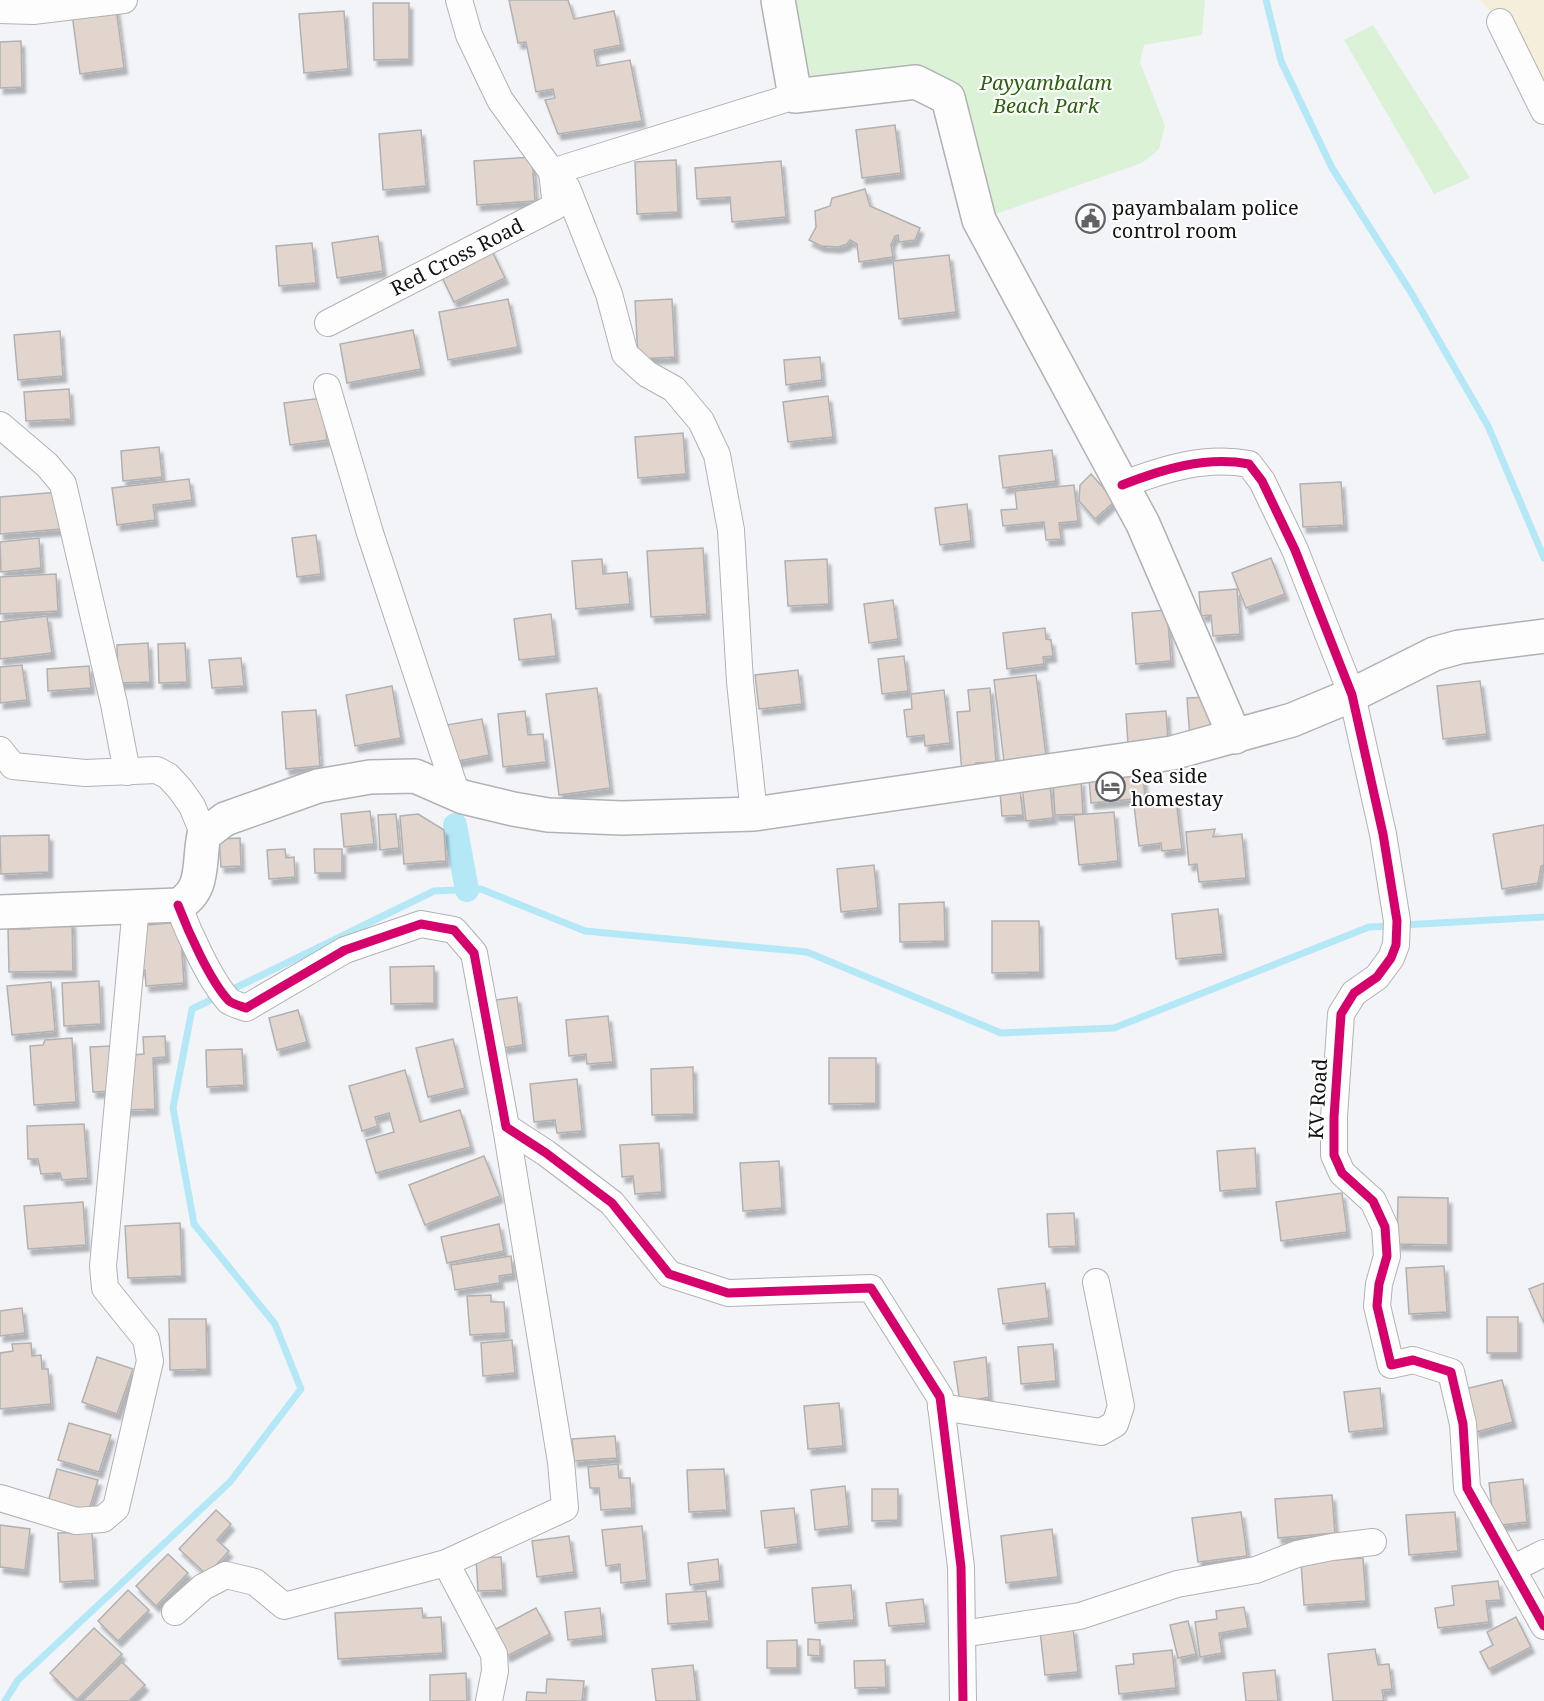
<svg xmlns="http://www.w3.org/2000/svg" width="1544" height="1701" viewBox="0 0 1544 1701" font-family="'Noto Serif',serif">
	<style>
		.green { fill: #dcf2d7 }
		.sand { fill: #f4eedb }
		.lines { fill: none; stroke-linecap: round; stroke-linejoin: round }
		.stream { stroke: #b5e8f7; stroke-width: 7 }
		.canal { stroke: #b5e8f7; stroke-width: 24 }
		.building { fill: #e2d5ce; stroke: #b2b1b2; stroke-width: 1.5; filter: url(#shadow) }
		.street-casing { stroke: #b2b2b5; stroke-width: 28 }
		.secondary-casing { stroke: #b2b2b5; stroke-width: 36 }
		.street { stroke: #fdfdfe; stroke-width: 26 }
		.secondary { stroke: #fdfdfe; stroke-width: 33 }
		.cycleway-casing { stroke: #fff; stroke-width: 13 }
		.cycleway { stroke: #d6006c; stroke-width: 9 }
		.labels { text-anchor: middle; stroke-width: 4.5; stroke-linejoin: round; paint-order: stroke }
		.park-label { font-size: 20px; font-style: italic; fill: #2a610b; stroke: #fff }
		.poi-label { font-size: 20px; fill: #131416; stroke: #fff; text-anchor: start }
		.street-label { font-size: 20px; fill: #131416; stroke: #fff }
	</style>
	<defs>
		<filter id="shadow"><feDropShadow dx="3.5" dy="6" stdDeviation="1.5" flood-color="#0004"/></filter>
	</defs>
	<rect width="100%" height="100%" fill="#f3f4f8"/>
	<g class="green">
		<polygon points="778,0 1205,0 1202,35 1144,45 1140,62 1165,126 1159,149 1142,163 979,220 948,98 795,96"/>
		<polygon points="1373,25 1470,178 1434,194 1344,40"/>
	</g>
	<polygon class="sand" points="1480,0 1544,0 1544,94 1500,22"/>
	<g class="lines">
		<g class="stream">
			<polyline points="1266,0 1281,61 1332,168 1412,294 1488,426 1544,558"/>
			<polyline points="1403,925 1544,917"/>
			<polyline points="229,991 434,891 481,889 585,931 807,952 1001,1033 1114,1028 1369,927 1392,926"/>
			<polyline points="5,1701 18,1680 230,1482 301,1389 275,1324 194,1224 173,1108 192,1009 219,996"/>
		</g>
		<polyline class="canal" points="455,825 467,890"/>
	</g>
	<g class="building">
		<polygon points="509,0 568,0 574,19 614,11 621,45 594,50 597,66 630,60 642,121 558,134 545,100 555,98 553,89 536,92 526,42 518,43"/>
		<polygon points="373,3 409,3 409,59 374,60"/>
		<polygon points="116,8 124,68 80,74 72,14"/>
		<polygon points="344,11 348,69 304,73 299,14"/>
		<polygon points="21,41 22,87 0,88 0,42"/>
		<polygon points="895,125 901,173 862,178 856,130"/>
		<polygon points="421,130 426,186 383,190 379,134"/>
		<polygon points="532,157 535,201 477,205 474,161"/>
		<polygon points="676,160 678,212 637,214 635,162"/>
		<polygon points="781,161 786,217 732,222 730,197 697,199 695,168"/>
		<polygon points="865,189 870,206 920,228 915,240 899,242 898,235 895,236 891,244 893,257 859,262 857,244 850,240 847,244 838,247 821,246 809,240 816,227 815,211 830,206 832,198"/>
		<polygon points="378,236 383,271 337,278 332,243"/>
		<polygon points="312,243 316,283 279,286 276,246"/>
		<polygon points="490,247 505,278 454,302 439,271"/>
		<polygon points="949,255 956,312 899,319 893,261"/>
		<polygon points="508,299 518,347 448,360 439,312"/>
		<polygon points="672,299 675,357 638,359 635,301"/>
		<polygon points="413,330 421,369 347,383 340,344"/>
		<polygon points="60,331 63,376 18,380 14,335"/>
		<polygon points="820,357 822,380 786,385 784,360"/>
		<polygon points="69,389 71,419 26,421 24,392"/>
		<polygon points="828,396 833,437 788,442 783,402"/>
		<polygon points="322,398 327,440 290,445 284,403"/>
		<polygon points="683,433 686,474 638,478 635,437"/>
		<polygon points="159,447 162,477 123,481 121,451"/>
		<polygon points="1052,450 1056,481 1003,488 999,456"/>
		<polygon points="1091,474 1115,501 1095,519 1079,501 1080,485"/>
		<polygon points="189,479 192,500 153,505 155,520 117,525 112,488"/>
		<polygon points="1341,482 1344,525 1303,527 1300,484"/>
		<polygon points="1074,485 1078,521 1059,523 1061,539 1046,540 1044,522 1003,526 1001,510 1017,509 1015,491"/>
		<polygon points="59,492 62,529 0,534 0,497"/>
		<polygon points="967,504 971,541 940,545 935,508"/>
		<polygon points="316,535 321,574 297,577 292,538"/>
		<polygon points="39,538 41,568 1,572 0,542"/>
		<polygon points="703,548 707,614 651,617 647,551"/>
		<polygon points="1271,558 1285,594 1246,608 1232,573"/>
		<polygon points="602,559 603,574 627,572 630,604 576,609 572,561"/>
		<polygon points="827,559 829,604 788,606 785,561"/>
		<polygon points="56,574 58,611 0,614 0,577"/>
		<polygon points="1237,589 1240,634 1213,636 1211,615 1201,616 1199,592"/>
		<polygon points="893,600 898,639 869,643 864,604"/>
		<polygon points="1167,610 1171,661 1136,664 1132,613"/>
		<polygon points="551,614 556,656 519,660 514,619"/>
		<polygon points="47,616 52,653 0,659 0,622"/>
		<polygon points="1045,628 1046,639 1051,640 1053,656 1043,657 1044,664 1007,669 1003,633"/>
		<polygon points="148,643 150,682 118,683 117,645"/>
		<polygon points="185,643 187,682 159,683 158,644"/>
		<polygon points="904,656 908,691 882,694 878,659"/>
		<polygon points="241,658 244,686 212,688 209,660"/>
		<polygon points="22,665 27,700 0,703 0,667"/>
		<polygon points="89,666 91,688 48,691 47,669"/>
		<polygon points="798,670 802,704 759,709 755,675"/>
		<polygon points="1036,675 1046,756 1004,761 994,680"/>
		<polygon points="1480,681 1487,734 1443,739 1437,686"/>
		<polygon points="392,686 401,738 355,746 346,695"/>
		<polygon points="597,688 610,788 559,795 546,694"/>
		<polygon points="990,688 996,762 976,763 976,772 962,773 957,712 970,711 968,690"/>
		<polygon points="944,690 950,743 925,746 924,735 907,737 904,710 912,709 911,694"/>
		<polygon points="1210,697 1212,737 1190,739 1187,698"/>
		<polygon points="316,710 320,766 286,769 282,712"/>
		<polygon points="525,711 528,735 543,734 546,762 503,767 498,714"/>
		<polygon points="1166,711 1168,741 1128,744 1126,714"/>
		<polygon points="482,719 489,755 453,762 446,725"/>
		<polygon points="1143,775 1145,798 1091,803 1089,779"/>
		<polygon points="1081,780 1083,814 1055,815 1053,782"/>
		<polygon points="1050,783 1053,818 1026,821 1022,785"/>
		<polygon points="1020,790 1023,815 1002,816 1000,792"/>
		<polygon points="1176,800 1182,849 1162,851 1161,843 1139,846 1134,806"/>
		<polygon points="370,811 374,844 344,847 341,814"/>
		<polygon points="1114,812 1118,861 1079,865 1074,815"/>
		<polygon points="396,814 399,848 380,850 378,815"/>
		<polygon points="418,814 444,830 446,861 404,864 400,816"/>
		<polygon points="1544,825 1544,865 1541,866 1538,883 1502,889 1493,834"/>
		<polygon points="1215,829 1213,837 1242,834 1246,878 1199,882 1197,864 1189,865 1186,832"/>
		<polygon points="49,835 49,872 1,874 0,836"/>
		<polygon points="240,838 241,866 221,867 219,839"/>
		<polygon points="285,849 286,858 294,857 295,877 269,879 267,850"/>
		<polygon points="314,849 342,849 342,873 315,873"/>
		<polygon points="874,865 878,908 841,912 837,869"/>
		<polygon points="944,902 945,941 900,942 899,904"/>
		<polygon points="1218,909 1223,954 1176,959 1172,914"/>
		<polygon points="72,921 73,971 9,972 8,929 30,929 29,922"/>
		<polygon points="992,921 1039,921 1040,972 992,973"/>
		<polygon points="180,922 184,983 146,986 145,970 128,971 138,926"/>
		<polygon points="434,966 434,1003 391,1004 390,967"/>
		<polygon points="99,981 101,1024 64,1026 62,983"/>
		<polygon points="51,982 55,1031 12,1035 7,986"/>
		<polygon points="517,997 523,1045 503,1048 496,1000"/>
		<polygon points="298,1010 307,1042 277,1050 269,1018"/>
		<polygon points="608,1016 613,1062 587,1064 586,1054 569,1056 566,1020"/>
		<polygon points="165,1036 166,1057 153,1058 155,1109 122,1110 119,1056 144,1054 143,1037"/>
		<polygon points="72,1038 76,1102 34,1105 30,1046 43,1045 45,1040"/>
		<polygon points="453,1039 465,1088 428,1097 416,1048"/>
		<polygon points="112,1046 115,1091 93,1092 90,1047"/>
		<polygon points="242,1049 244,1085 207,1087 206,1050"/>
		<polygon points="829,1058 876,1058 876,1103 829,1104"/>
		<polygon points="693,1067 694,1114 652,1115 651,1069"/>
		<polygon points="405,1070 420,1122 460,1110 471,1147 376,1173 366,1140 394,1132 389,1113 375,1117 378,1126 362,1131 349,1086"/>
		<polygon points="577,1079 582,1131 557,1133 555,1120 534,1122 530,1084"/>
		<polygon points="84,1124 88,1178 62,1180 60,1173 41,1174 38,1159 28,1159 27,1126"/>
		<polygon points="659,1143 662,1192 635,1194 633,1176 622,1177 620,1145"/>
		<polygon points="1255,1148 1257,1188 1220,1191 1217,1151"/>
		<polygon points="484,1156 500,1196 425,1225 409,1185"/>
		<polygon points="779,1161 782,1208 743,1211 740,1163"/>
		<polygon points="1342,1193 1347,1232 1281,1241 1276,1202"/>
		<polygon points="1398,1197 1448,1198 1448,1245 1397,1244"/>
		<polygon points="83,1202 86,1245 28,1249 24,1206"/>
		<polygon points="1074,1213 1076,1246 1049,1247 1047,1214"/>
		<polygon points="180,1223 182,1276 128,1278 125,1226"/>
		<polygon points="499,1224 504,1251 447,1263 441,1237"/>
		<polygon points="511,1256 513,1274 499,1276 500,1283 455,1290 451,1265"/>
		<polygon points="1444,1266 1447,1312 1409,1314 1406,1268"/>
		<polygon points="1045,1283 1049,1318 1003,1324 998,1289"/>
		<polygon points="1544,1283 1544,1323 1529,1289"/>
		<polygon points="491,1295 491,1302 504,1302 506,1333 470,1335 467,1296"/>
		<polygon points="22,1308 25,1333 0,1336 0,1311"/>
		<rect x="1487" y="1317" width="31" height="36"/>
		<polygon points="169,1319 206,1319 207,1369 170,1370"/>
		<polygon points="512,1340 515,1373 483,1376 481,1343"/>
		<polygon points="31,1343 32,1356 41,1355 42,1369 48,1369 51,1404 0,1409 0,1353 13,1351 12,1344"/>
		<polygon points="1053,1344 1056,1381 1021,1384 1018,1347"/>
		<polygon points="97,1357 133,1369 117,1414 82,1402"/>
		<polygon points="986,1357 989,1397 960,1403 954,1362"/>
		<polygon points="1502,1380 1513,1422 1476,1432 1465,1389"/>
		<polygon points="1380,1388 1384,1428 1349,1432 1344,1392"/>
		<polygon points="839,1403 843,1446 808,1449 804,1406"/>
		<polygon points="69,1423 111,1435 99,1472 58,1460"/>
		<polygon points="615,1436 617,1458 574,1461 572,1439"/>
		<polygon points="618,1464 619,1478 630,1478 632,1508 601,1510 599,1488 590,1488 588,1467"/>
		<polygon points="57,1469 98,1480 88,1513 48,1502"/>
		<polygon points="724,1469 727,1510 689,1512 687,1470"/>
		<polygon points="1523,1479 1527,1522 1494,1526 1489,1483"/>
		<polygon points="845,1486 849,1526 815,1530 811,1490"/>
		<polygon points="872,1489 898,1489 898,1520 872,1521"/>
		<polygon points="1332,1495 1335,1533 1278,1538 1275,1499"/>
		<polygon points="794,1508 798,1544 765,1548 761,1511"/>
		<polygon points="216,1510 231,1524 217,1540 229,1551 207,1575 179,1549"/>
		<polygon points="1241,1512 1247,1556 1198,1562 1192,1518"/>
		<polygon points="1455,1512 1458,1551 1409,1555 1406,1515"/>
		<polygon points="0,1525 30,1529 25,1570 0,1567"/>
		<polygon points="642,1526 647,1580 621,1583 620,1564 606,1566 602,1530"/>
		<polygon points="1052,1529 1058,1577 1006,1583 1001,1536"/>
		<polygon points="92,1532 95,1580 60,1582 58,1533"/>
		<polygon points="569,1536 574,1572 537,1577 532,1541"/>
		<polygon points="168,1554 188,1573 156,1606 136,1586"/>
		<polygon points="501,1557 503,1590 478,1591 476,1558"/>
		<polygon points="1363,1558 1366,1601 1304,1605 1301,1562"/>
		<polygon points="718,1559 720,1581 690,1585 688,1563"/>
		<polygon points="1498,1581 1501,1600 1486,1601 1489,1622 1438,1628 1435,1608 1454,1605 1452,1586"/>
		<polygon points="851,1585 854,1620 815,1623 812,1588"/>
		<polygon points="128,1590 149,1610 118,1641 98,1621"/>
		<polygon points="706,1591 709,1621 668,1624 666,1594"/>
		<polygon points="923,1599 926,1623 889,1626 886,1603"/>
		<polygon points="1244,1607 1248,1628 1219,1633 1222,1653 1200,1657 1195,1622 1217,1619 1216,1611"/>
		<polygon points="422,1608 423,1618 441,1617 443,1653 338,1659 335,1613"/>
		<polygon points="536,1608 550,1634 507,1656 494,1630"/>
		<polygon points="600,1608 603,1636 568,1640 565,1612"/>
		<polygon points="1516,1617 1531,1647 1489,1669 1480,1652 1493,1645 1487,1632"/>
		<polygon points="1188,1621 1196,1654 1178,1658 1170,1625"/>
		<polygon points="94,1628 122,1654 77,1700 50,1673"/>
		<polygon points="1073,1628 1078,1672 1045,1675 1040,1631"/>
		<polygon points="808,1639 820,1640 820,1656 808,1655"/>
		<polygon points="797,1640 797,1668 767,1668 767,1641"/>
		<polygon points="1375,1649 1378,1665 1389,1664 1392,1689 1382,1690 1384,1701 1333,1701 1328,1654"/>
		<polygon points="1172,1650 1176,1688 1119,1694 1116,1666 1134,1664 1133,1654"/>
		<polygon points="885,1660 886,1687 855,1688 854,1661"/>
		<polygon points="122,1662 145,1685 129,1701 82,1701"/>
		<polygon points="693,1665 697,1701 656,1701 652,1669"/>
		<polygon points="1275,1670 1278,1701 1246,1701 1243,1673"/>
		<polygon points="466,1673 467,1701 430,1701 430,1675"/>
		<polygon points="547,1679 584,1681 582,1701 526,1701 527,1692 546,1693"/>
	</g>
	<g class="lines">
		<defs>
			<g id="street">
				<polyline points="459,0 469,35 500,100 552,172 567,188 609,294 625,354 647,374 674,389 701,421 717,455 731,530 740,682 754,814"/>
				<polyline points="0,10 33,11 124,0"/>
				<polyline points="1500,22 1544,111"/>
				<polyline points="328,323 556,206 552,172 795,96"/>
				<polyline points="327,387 370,533 457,795"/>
				<polyline points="0,425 47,465 63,484 114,704 127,772"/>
				<path d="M1122,485C1163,469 1205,456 1249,464L1262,481L1295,550L1352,695L1383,834L1397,921L1396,945L1391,958L1377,977L1354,993L1341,1014L1334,1117V1155L1342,1173L1373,1201L1385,1227L1387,1256L1379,1284L1377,1306L1391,1365L1413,1360L1451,1372L1463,1424L1467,1488L1544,1626"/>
				<polyline points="0,750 13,766 85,773 157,770 168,776 180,789 192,806 204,835"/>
				<path d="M178,905C188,931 210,981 229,1001C233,1004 241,1006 246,1008L345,950L421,924L454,930L474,953L506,1127L546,1153L612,1203L669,1274L728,1293L871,1288L940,1397L961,1567L963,1701"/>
				<polyline points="941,1407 1101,1432 1115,1424 1121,1406 1096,1282"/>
				<polyline points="0,1498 76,1521 103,1519 116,1508 150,1361 146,1339 105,1288 103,1266 136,906"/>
				<polyline points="446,1563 494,1654 495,1671 489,1701"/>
				<polyline points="1512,1569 1544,1553"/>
				<polyline points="175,1612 203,1587 226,1575 255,1582 284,1606 446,1563 565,1508 561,1462 506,1127"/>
				<polyline points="962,1634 1080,1616 1177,1584 1256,1570 1297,1554 1332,1547 1373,1542"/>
			</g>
			<g id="secondary">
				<polyline points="778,0 795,96 916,82 948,98 979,220 1143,524 1235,737"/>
				<path d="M0,912L178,905C206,890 198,862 204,835L225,819L318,786L370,777L415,776L463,797L513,809L548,815L622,818L754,814L1172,753L1292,720L1352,695L1434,654L1459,647L1544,636"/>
			</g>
		</defs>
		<use href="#street" class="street-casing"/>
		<use href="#secondary" class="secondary-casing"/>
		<use href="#street" class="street"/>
		<use href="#secondary" class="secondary"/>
		<defs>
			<g id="cycleway">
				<path d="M1122,485C1163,469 1205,456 1249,464L1262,481L1295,550L1352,695L1383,834L1397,921L1396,945L1391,958L1377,977L1354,993L1341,1014L1334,1117V1155L1342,1173L1373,1201L1385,1227L1387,1256L1379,1284L1377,1306L1391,1365L1413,1360L1451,1372L1463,1424L1467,1488L1544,1626"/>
				<path d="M178,905C188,931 210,981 229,1001C233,1004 241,1006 246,1008L345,950L421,924L454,930L474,953L506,1127L546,1153L612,1203L669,1274L728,1293L871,1288L940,1397L961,1567L963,1701"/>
			</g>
		</defs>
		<use href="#cycleway" class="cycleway-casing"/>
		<use href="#cycleway" class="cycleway"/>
	</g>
	<defs>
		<symbol id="civic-ring" viewBox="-11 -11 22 22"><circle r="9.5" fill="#fff" stroke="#616265" stroke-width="1.5"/><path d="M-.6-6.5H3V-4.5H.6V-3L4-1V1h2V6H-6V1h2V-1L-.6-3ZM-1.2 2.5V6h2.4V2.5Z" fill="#616265"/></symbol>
		<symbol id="hotel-ring" viewBox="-11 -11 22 22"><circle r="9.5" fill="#fff" stroke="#616265" stroke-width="1.5"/><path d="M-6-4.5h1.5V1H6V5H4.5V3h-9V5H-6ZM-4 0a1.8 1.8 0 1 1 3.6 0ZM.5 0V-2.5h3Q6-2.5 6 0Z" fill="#616265"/></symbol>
	</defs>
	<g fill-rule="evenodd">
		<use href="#civic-ring" x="1074" y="202" width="33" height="33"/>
		<use href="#hotel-ring" x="1094" y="770" width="33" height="33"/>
	</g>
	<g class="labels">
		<g class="park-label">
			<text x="1046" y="90">Payyambalam<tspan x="1046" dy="23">Beach Park</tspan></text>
		</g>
		<g class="poi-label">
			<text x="1112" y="215">payambalam police<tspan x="1112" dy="23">control room</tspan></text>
			<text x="1131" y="783">Sea side<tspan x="1131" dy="23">homestay</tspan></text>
		</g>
		<g class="street-label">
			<text transform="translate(457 257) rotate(-27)" y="7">Red Cross Road</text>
			<text transform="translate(1318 1099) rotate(-87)" y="7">KV Road</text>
		</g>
	</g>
</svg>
